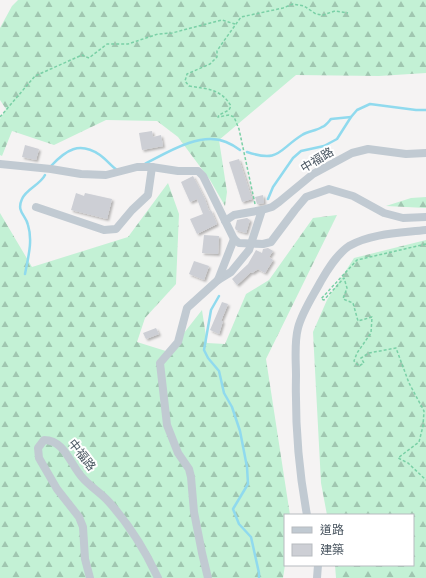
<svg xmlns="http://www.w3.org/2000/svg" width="426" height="578" viewBox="0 0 426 578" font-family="'Fira Sans','Noto Sans TC',sans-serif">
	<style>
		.forest { fill: url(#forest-firs) }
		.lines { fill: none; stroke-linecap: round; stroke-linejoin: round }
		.stream { stroke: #90daee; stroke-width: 2.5 }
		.building { fill: #cdcfd5; filter: url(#shadow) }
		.path { stroke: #7ad0a6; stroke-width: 1.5; stroke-dasharray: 3 2; stroke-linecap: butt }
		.minor { stroke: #c1cad2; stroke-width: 8 }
		.labels { text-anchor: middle; stroke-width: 4; stroke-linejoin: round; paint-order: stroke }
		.street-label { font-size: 12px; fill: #4a5661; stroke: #fff }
	</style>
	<defs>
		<pattern id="forest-firs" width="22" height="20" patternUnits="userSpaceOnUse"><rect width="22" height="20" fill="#c3f1d5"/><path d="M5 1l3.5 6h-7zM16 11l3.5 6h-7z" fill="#a0c6b0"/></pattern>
		<filter id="shadow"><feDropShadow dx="2" dy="2" stdDeviation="1" flood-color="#0004"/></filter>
	</defs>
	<rect width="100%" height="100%" fill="#f5f3f3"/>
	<g class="forest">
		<polygon points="18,0 426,0 426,73 379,76 296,75 219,140 227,192 225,206 210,180 178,137 157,121 106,120 54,145 12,131 2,156 0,155 0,119 6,109 0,100 0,28 12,6"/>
		<polygon points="168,183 179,214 176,284 145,318 137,342 169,352 202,310 207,343 225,344 246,294 269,280 313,218 337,215 266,359 290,515 285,515 285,565 283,578 0,578 0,213 32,267 128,237"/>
		<polygon points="426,197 426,208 386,206 411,198"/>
		<polygon points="426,240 426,578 336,578 335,565 413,565 413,515 327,515 321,483 313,332 327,300 354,258"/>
	</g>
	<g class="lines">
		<g class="stream">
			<path d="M247,152C280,163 278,150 302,135C308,131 316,131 322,127C326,126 329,121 331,119L351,117"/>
			<path d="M143,165C166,153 200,131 226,142C231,144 236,147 240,150"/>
			<path d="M51,166C66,150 79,141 100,155C107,160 111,166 117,170"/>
			<polyline points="268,199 273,187 293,158 301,151 324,146 337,139 351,117 357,110 370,104 416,110 426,110"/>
			<path d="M25,274C28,258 33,241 28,225C26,215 16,212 22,199C26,189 40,185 45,175"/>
			<polyline points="219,296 211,310 204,350 208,358 219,371 224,393 232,407 240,431 247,467 248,484 233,509 239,524 251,537 259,573 259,578"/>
		</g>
	</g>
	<g class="building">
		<polygon points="152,131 153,137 161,135 163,146 142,150 139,133"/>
		<polygon points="25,145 39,149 36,160 22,157"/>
		<polygon points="239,159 252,199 242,202 229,162"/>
		<polygon points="193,176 205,199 209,211 211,210 217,224 197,234 190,219 203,214 197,199 190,202 181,182"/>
		<polygon points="76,193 84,196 85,193 112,199 107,219 71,210"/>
		<polygon points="263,195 264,203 257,204 255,197"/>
		<polygon points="247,218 250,220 246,233 236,230 235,228 237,220"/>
		<polygon points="204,235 219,236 218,254 202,253"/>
		<polygon points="268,248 273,251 269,257 273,260 265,273 258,269 252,273 251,272 237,285 232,279 248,264 256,250 262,253 263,249"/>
		<polygon points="194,261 209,266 204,280 189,274"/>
		<polygon points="222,302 228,304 221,321 223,321 219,334 210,330"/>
		<polygon points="156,328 159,334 146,339 143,333"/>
	</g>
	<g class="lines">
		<g class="path">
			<polyline points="0,117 35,76 82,55 89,58 107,44 128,44 158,34 172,33 222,20 235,24"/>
			<path d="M255,204L239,129L234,117L229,115L218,117L219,115L229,110L231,106C221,89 208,89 189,86L185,81L187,74L210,64L217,57V51L221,45L241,17L283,8L293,4L304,6L316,14L323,15L335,11L348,13"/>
			<polyline points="426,244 357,260 321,299 324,300 344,278 347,288 343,299 353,303 358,321 372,317 371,333 357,353 354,361 359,366 364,363 361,358 369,353 396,348 409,383 424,411 423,426 419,442 398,458 408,463 426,480"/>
		</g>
		<g class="minor">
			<polyline points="0,164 51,169 81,174 106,175 137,167 152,167 178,171 198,171 203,176 234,239 239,243 263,244 271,242 295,210 306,197 329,189 353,196 384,213 403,218 426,217"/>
			<polyline points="36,207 104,230 116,229 132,210 148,195 152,167"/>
			<polyline points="225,221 234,215 262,210"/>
			<polyline points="218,280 231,272 249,250 262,210 272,207 279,202 313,174 352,153 368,149 406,154 426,153"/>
			<path d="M307,515C298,467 295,425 296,376C296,360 294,343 298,328C302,312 313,296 321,281C328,269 337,254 349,246C372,233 401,233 426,230"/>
			<path d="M90,578L85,559L83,527L79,517L57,489L39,458L38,448L44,440C64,440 70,463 81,476C89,486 100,492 108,501C129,524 145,550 158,578"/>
			<polyline points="208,578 202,553 194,512 191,477 189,469 178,453 167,425 160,363 178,342 187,308 218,280 234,239"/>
			<polyline points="317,578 318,565"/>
		</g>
	</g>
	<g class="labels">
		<g class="street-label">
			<text transform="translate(317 160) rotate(-31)" y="4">中福路</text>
			<text transform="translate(82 455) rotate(52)" y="4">中福路</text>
		</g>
	</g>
	<rect x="284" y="514" width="130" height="52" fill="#ffffff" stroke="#b7bbc0"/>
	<rect x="292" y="527" width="20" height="6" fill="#c1cad2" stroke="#b7bbc0"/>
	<text x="320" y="534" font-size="12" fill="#4a5661">道路</text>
	<rect x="292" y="544" width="20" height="12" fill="#cdcfd5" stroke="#b7bbc0"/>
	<text x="320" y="554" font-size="12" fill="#4a5661">建築</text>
</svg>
